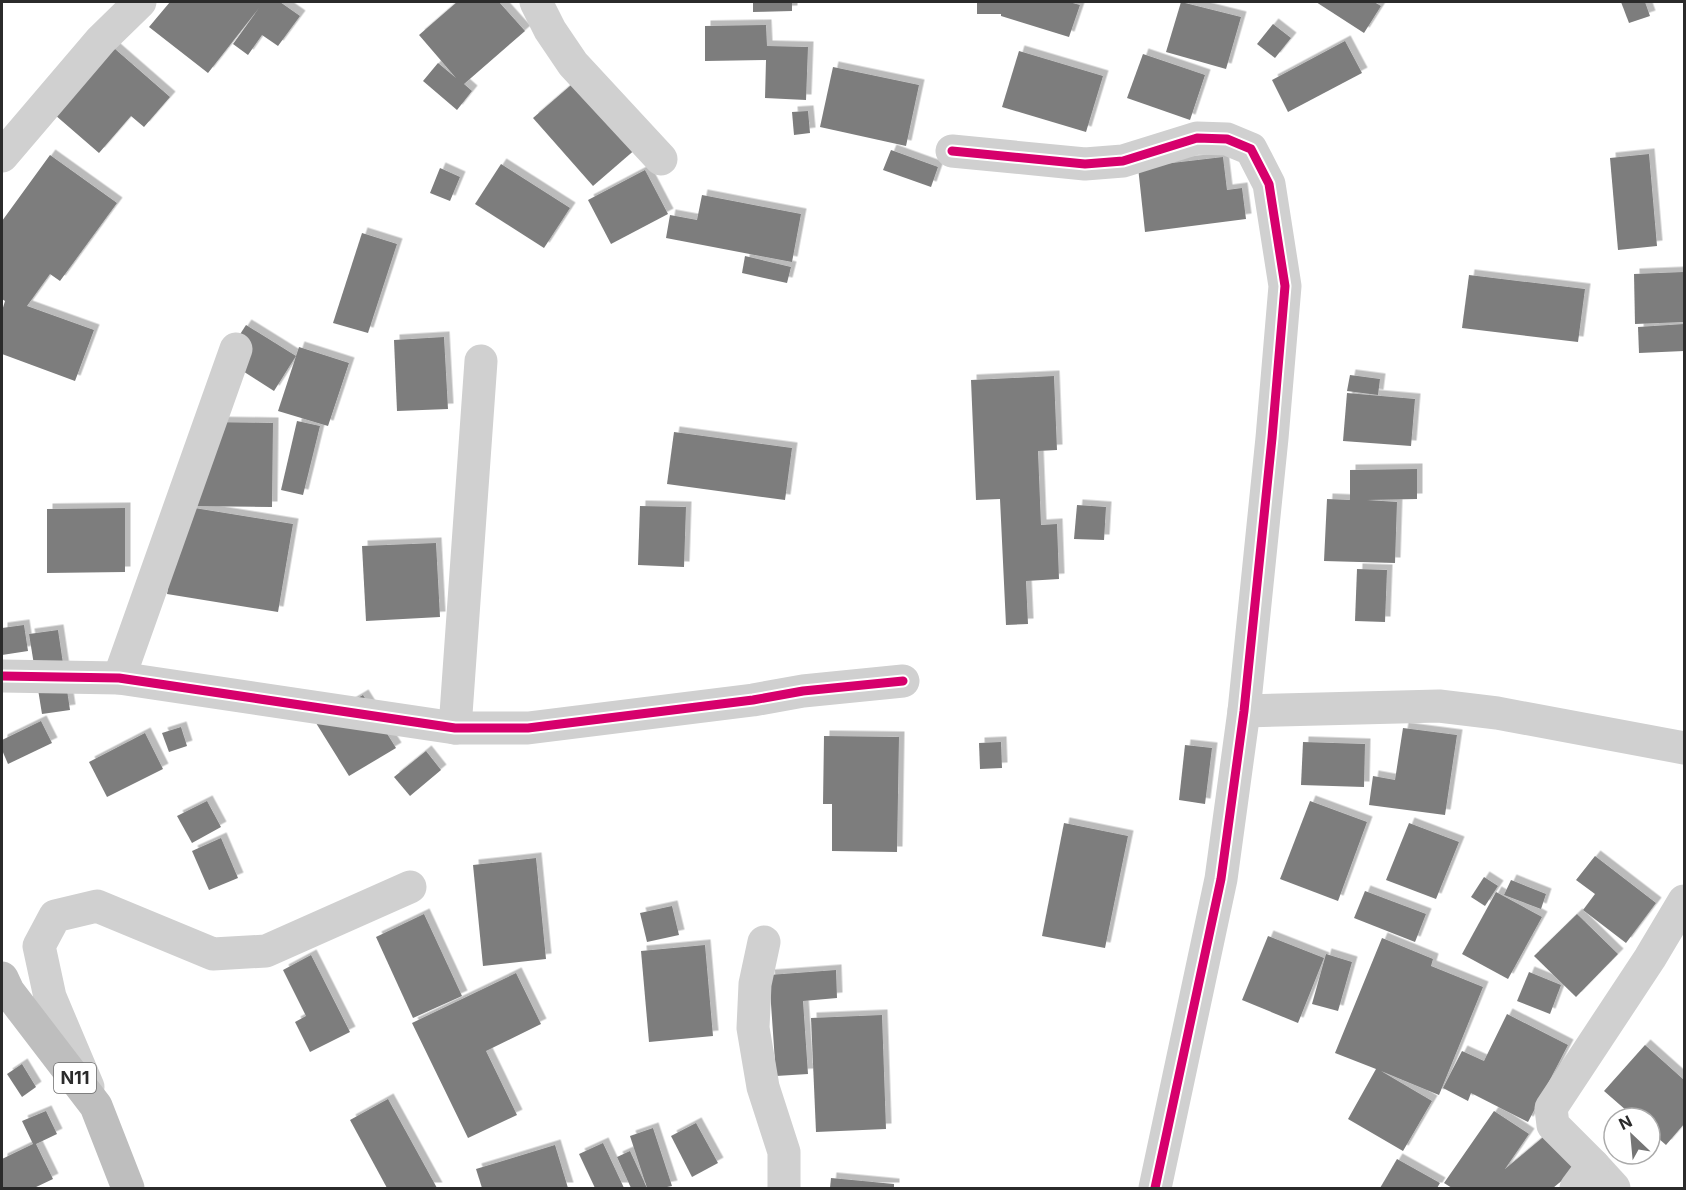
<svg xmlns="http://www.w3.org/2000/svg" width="1686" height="1190" viewBox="0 0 1686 1190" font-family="Inter,sans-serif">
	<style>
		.building { fill: #7d7d7d; filter: url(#shadow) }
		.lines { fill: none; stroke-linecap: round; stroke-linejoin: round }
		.minor { stroke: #d0d0d0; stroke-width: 33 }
		.highway { stroke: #bebebe; stroke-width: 33 }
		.cycleway-casing { stroke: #fff; stroke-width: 13 }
		.cycleway { stroke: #d6006c; stroke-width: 9 }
		.labels { text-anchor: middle; stroke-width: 6; stroke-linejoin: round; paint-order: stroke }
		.shield { fill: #fff; stroke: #6b6b6b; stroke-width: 1.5 }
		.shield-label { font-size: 18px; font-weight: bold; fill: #2b2b2b }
	</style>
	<defs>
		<filter id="shadow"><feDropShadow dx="5.5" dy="-5.5" stdDeviation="0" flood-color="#0004"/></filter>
	</defs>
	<rect width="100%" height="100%" fill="#fff"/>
	<g class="building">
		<polygon points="170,2 280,2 300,16 278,46 262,35 248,55 233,44 259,8 208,73 149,27"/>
		<polygon points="457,2 499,2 525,31 464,84 472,91 457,110 423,81 438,63 456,78 419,35"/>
		<polygon points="753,2 792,2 792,11 753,12"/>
		<polygon points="977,2 1069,2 1080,5 1069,37 1001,16 1001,14 977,14"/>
		<polygon points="1181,2 1241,17 1226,69 1166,52"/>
		<polygon points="1316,2 1374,2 1381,6 1364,33"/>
		<polygon points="1621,2 1645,2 1650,16 1629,23"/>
		<polygon points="1273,24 1291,38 1275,58 1257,44"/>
		<polygon points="766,25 767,46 808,47 806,100 765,98 766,60 705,61 705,26"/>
		<polygon points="99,35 170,97 144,127 131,116 99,153 40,102"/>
		<polygon points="1345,41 1362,73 1288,112 1272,80"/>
		<polygon points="1019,51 1103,76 1086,132 1002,107"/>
		<polygon points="1143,54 1205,75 1190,120 1127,98"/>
		<polygon points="833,67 919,85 906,146 820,127"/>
		<polygon points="585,73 645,141 593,186 533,118"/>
		<polygon points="808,111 810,133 794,135 792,112"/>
		<polygon points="891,150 938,167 931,187 883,170"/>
		<polygon points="1649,154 1657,246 1618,250 1610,158"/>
		<polygon points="50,155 117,203 60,281 50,274 27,306 94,330 75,381 2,354 2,311 5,301 2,299 2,221"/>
		<polygon points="1223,157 1227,190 1242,188 1246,219 1145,232 1138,167"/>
		<polygon points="501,164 570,208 544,248 475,204"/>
		<polygon points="440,168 460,177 450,201 430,193"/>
		<polygon points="645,170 668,214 611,244 588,200"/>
		<polygon points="702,195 801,214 792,262 666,238 670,215 697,220"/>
		<polygon points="362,233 397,244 368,333 333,323"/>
		<polygon points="745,256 791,267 787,283 742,273"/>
		<polygon points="1684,272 1684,322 1635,324 1634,274"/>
		<polygon points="1469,275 1585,289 1578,342 1462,328"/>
		<polygon points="1684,324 1684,351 1639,353 1638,327"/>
		<polygon points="246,325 296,356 274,391 224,359"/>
		<polygon points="444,337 448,409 397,411 394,340"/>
		<polygon points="299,347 349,363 328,426 278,411"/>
		<polygon points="1350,375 1380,379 1378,395 1347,391"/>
		<polygon points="1054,376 1057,450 1038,451 1041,525 1057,524 1059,579 1026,581 1028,624 1006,625 1000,499 976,500 971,380"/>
		<polygon points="1347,393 1415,399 1411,446 1343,441"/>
		<polygon points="297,421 320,426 303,495 281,490"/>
		<polygon points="206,422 273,423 272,507 182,506 293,524 278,612 167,594 182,506"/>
		<polygon points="674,432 792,448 785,500 667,484"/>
		<polygon points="1417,469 1417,499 1367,500 1397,502 1395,563 1324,561 1327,499 1350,500 1350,470"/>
		<polygon points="1077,505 1106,507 1104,540 1074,539"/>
		<polygon points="640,506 686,507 684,567 638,565"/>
		<polygon points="125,508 125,572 47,573 47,509"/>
		<polygon points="436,543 440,617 366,621 362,546"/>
		<polygon points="1357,569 1387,570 1385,622 1355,621"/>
		<polygon points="24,625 28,651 2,655 2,628"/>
		<polygon points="58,630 70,710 42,714 29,634"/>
		<polygon points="363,695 396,748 349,776 316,723"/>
		<polygon points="41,721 52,743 8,764 2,750 2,740"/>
		<polygon points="181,727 187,746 169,752 162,733"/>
		<polygon points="1403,728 1457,735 1445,815 1369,805 1373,776 1395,780"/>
		<polygon points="145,733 163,769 107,797 89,762"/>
		<polygon points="824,736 899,737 897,852 832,851 832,804 823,804"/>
		<polygon points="1001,742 1002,768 980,769 979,743"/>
		<polygon points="1303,742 1365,744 1364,787 1301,785"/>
		<polygon points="1185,745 1212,748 1205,804 1179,800"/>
		<polygon points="426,751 441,770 410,796 394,777"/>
		<polygon points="207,801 221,827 192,843 177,816"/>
		<polygon points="1310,801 1367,822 1338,901 1280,879"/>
		<polygon points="1064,823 1128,836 1105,948 1042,936"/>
		<polygon points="1409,823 1459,842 1436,899 1386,880"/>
		<polygon points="221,838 238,878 209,890 192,851"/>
		<polygon points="1595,856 1656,903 1626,943 1583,910 1595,894 1576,880"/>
		<polygon points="536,858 546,959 483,966 473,865"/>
		<polygon points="1484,877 1498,886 1485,906 1471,897"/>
		<polygon points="1511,880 1546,894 1541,909 1504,895"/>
		<polygon points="1365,891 1426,914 1415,942 1354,918"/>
		<polygon points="1496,892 1542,917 1508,979 1462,954"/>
		<polygon points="672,906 679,935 647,942 640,913"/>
		<polygon points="424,914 462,996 413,1018 376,937"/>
		<polygon points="1577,914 1618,954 1576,997 1534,956"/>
		<polygon points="1268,936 1324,958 1298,1023 1242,1000"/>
		<polygon points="1382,938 1433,959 1431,966 1483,987 1439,1095 1381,1071 1432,1101 1403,1151 1348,1119 1376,1069 1335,1053"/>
		<polygon points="705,945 713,1036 649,1042 641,951"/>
		<polygon points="1326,954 1352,962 1338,1011 1312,1004"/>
		<polygon points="311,955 350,1032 310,1052 295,1022 306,1016 283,970"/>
		<polygon points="836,970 837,998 803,1001 808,1074 776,1076 769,975"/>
		<polygon points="1529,972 1561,985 1550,1014 1517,1001"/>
		<polygon points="516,973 541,1024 486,1051 517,1115 468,1138 412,1023"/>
		<polygon points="1507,1014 1568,1045 1528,1122 1471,1093 1468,1101 1443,1088 1462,1051 1484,1061"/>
		<polygon points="882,1015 886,1129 816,1132 811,1018"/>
		<polygon points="1645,1045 1684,1080 1684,1124 1666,1145 1650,1131 1650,1118 1635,1118 1604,1091"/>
		<polygon points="22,1064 36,1087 22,1097 7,1074"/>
		<polygon points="388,1099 437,1188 387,1188 350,1120"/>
		<polygon points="46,1111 57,1134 36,1144 53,1179 34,1188 2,1188 2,1159 33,1144 22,1121"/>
		<polygon points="1494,1111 1529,1134 1505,1169 1560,1123 1589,1158 1553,1188 1452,1188 1444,1183"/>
		<polygon points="696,1123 718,1163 692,1177 671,1136"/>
		<polygon points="653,1128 672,1186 662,1188 647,1188 630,1136"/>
		<polygon points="603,1143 624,1188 595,1188 579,1154"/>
		<polygon points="555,1145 568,1188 482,1188 476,1169"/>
		<polygon points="630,1151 647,1188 631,1188 617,1157"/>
		<polygon points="1397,1159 1440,1183 1437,1188 1380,1188"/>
		<polygon points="831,1178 894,1184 894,1188 830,1188"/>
	</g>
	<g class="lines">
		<g class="minor">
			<polyline points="536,2 550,30 573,64 661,159"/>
			<polyline points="952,151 1085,164 1123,161 1197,138 1227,139 1251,149 1269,184 1285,286 1272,438 1244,711 1221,879 1155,1188"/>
			<polyline points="2,156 101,40 140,2"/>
			<polyline points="2,676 119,678 455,728 528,728 753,700 803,691 903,681"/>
			<polyline points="119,678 236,349"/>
			<polyline points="1244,711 1439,706 1497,713 1684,748"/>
			<polyline points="455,728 481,361"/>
			<polyline points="764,942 755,984 753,1028 763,1087 784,1152 784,1188"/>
			<polyline points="88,1087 50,997 39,946 55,916 97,906 213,954 266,951 410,887"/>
			<polyline points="1593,1165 1614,1188"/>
			<polyline points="1576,1188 1593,1165 1553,1125 1551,1108 1650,958 1684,901"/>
		</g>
		<polyline class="highway" points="2,978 8,991 96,1106 128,1188"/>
		<defs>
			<g id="cycleway">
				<polyline points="952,151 1085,164 1123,161 1197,138 1227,139 1251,149 1269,184 1285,286 1272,438 1244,711 1221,879 1155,1188"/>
				<polyline points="2,676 119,678 455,728 528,728 753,700 803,691 903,681"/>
			</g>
		</defs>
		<use href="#cycleway" class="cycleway-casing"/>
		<use href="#cycleway" class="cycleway"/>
	</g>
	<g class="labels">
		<rect class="shield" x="54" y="1063" width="42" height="30" rx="4.5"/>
		<g class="shield-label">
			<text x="75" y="1084">N11</text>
		</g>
	</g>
	<rect width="1686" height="1190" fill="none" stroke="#2b2b2b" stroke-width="6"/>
	<g transform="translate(1632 1136) rotate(334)"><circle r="28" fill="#ffffff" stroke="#aaaaaa" stroke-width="1.5"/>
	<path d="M0-4.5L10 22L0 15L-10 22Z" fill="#757575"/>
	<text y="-9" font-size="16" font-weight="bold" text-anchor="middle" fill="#2b2b2b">N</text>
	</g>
</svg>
